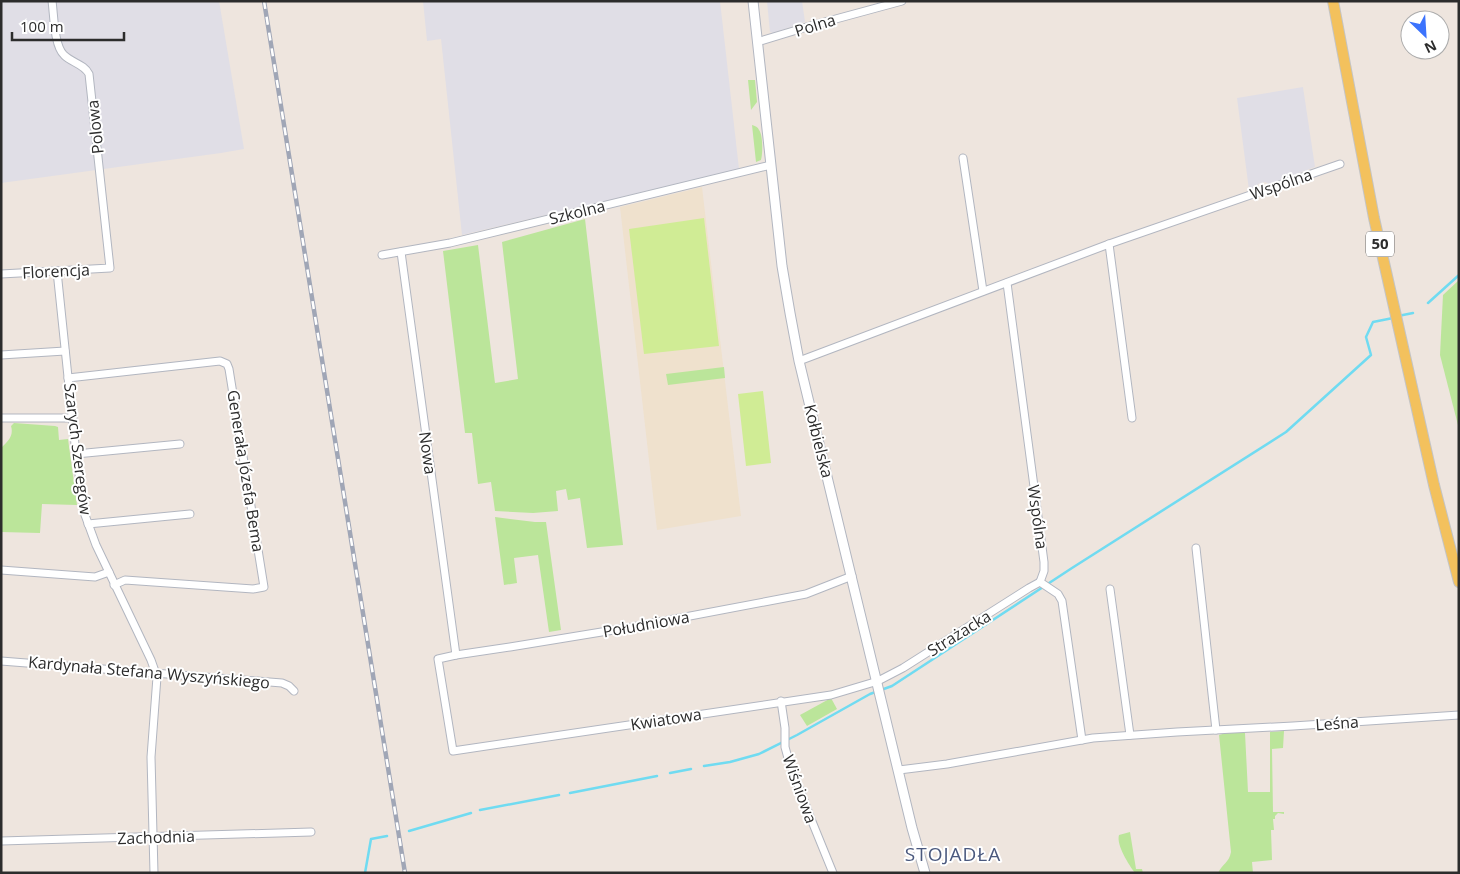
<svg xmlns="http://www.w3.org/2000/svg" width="1460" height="874" viewBox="0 0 1460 874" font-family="'Open Sans',sans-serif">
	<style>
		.industrial { fill: #e0dee6 }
		.education { fill: #efe1cd }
		.green { fill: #bbe59a }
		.pitch { fill: #d0ec95 }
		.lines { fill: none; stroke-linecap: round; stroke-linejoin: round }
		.stream { stroke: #70dbf1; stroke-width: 2.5 }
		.minor-casing { stroke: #b2b6c0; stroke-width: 9 }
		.tertiary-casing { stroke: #b2b6c0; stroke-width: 11 }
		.primary-casing { stroke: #c4c4c4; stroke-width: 12 }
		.minor { stroke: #fff; stroke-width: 7 }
		.tertiary { stroke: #fff; stroke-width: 9 }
		.primary { stroke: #f3c15d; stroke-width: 10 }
		.rail-casing { stroke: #a0a6b6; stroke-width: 4.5 }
		.rail { stroke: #fff; stroke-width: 2.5; stroke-dasharray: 8; stroke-linecap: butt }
		.labels { text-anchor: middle; stroke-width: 4; stroke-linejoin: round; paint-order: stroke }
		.shield { fill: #fff; stroke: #6b6b6b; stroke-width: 1 }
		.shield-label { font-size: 15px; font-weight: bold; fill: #2c2c2c }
		.street-label { font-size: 16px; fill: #2c2c2c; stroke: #fff }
		.quarter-label { font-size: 19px; letter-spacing: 1px; fill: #4b597e; stroke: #fff }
	</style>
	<rect width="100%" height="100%" fill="#eee5de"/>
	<g class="industrial">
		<polygon points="1,1 219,1 244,149 221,153 1,183"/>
		<polygon points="423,1 720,1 739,169 462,235 441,39 427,41"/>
		<polygon points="767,1 802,1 805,22 773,33 770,32"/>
		<polygon points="1303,87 1315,167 1269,184 1265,182 1258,184 1256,188 1249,190 1237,98"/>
	</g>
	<polygon class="education" points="702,187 741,516 657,530 620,207"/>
	<g class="green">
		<polygon points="748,80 755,80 757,102 751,110"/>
		<path d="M752,125C755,126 758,127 759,130C763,135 763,154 761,160L756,162Z"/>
		<polygon points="585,219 623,545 587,548 580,498 568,500 566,489 556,491 558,511 533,513 495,511 491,482 478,484 472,433 465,433 443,251 478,245 495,383 518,379 502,242"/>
		<polygon points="1459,280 1459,429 1440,355 1443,295"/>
		<polygon points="724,367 725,378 668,385 666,374"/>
		<path d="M14,423L55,426L58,427L59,440L68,439L77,505L42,504L40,533L1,532V448C8,441 14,436 11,426Z"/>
		<polygon points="495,517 535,522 546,522 561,630 549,632 538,555 514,558 517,583 504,585"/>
		<polygon points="831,698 837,709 807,726 800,715"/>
		<path d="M1284,731L1283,748L1272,749L1273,812H1284V814L1278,813L1275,816V819H1273L1274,830H1271L1272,860L1252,862L1253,873H1218C1222,864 1229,863 1231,852L1219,735L1226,733H1245L1248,792H1270V732Z"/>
		<path d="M1130,832L1136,869H1142L1143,873H1135C1129,865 1116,845 1119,835Z"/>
	</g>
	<g class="pitch">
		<polygon points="704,218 719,346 644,354 629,229"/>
		<polygon points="763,391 771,463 746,466 738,394"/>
	</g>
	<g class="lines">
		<g class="stream">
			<polyline points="1428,303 1459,275"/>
			<polyline points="1398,316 1413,313"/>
			<polyline points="704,766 730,762 759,754 797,735 870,694 892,686 1072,568 1286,432 1371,355 1366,337 1373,322 1393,318"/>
			<polyline points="670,773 691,769"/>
			<polyline points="570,793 657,776"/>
			<polyline points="480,810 559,795"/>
			<polyline points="409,831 471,813"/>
			<polyline points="365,873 371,839 387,836"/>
		</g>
		<defs>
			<g id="minor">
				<polyline points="757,42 810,26 902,1"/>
				<polyline points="963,158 983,291"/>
				<polyline points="1109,244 1132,418"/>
				<polyline points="401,252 456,655"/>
				<polyline points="382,255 450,243 771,165"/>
				<polyline points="57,271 76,454 85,515 96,545 151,660 157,677 151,757 154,873"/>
				<path d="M1,274L110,268L89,74C84,64 72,63 64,55C54,46 54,15 52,1"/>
				<polyline points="1007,283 1044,562 1044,571 1040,582"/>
				<polyline points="1,355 65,351"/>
				<polyline points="799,361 1109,244 1340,164"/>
				<polyline points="68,378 220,361 227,364 229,369 264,587 253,589 125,580 114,585"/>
				<polyline points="1,418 73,418"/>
				<polyline points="76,454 180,444"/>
				<polyline points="88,524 190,514"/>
				<polyline points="1196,548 1216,730"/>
				<polyline points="1,570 95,577 109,572"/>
				<polyline points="852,576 806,594 632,627 510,647 456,655 438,659 453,751 831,695 878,681 903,668 1029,588 1040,582"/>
				<polyline points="1040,582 1058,594 1062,601 1082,740"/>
				<polyline points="1110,589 1130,735"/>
				<polyline points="1,661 282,683 289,686 294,691"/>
				<polyline points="781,701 785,728 785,747 788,758 811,819 833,873"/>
				<polyline points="899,770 947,764 1093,738 1177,732 1293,726 1459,715"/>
				<polyline points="1,841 311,832"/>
			</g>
			<polyline id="tertiary" points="753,1 782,266 790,313 799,361 912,828 925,873"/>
			<polyline id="primary" points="1333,1 1374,218 1434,485 1459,582"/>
		</defs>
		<use href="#minor" class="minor-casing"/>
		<use href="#tertiary" class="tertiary-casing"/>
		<use href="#primary" class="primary-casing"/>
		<use href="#minor" class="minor"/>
		<use href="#tertiary" class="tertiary"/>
		<use href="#primary" class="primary"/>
		<defs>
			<polyline id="rail" points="264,1 405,873"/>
		</defs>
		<use href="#rail" class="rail-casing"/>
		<use href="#rail" class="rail"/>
	</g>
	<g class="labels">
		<rect class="shield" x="1366" y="231.5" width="28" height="25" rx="4"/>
		<g class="shield-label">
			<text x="1380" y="249">50</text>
		</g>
		<g class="street-label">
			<text transform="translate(815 25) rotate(-17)" y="6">Polna</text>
			<text transform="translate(95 127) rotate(-96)" y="6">Polowa</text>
			<text transform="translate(1281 184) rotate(-19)" y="6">Wspólna</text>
			<text transform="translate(577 212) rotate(-14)" y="6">Szkolna</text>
			<text transform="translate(56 271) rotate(-3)" y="6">Florencja</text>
			<text transform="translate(819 441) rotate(76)" y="6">Kołbielska</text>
			<text transform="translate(78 449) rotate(83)" y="6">Szarych Szeregów</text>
			<text transform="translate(428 453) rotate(82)" y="6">Nowa</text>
			<text transform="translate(246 471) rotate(81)" y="6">Generała Józefa Bema</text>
			<text transform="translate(1038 517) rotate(82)" y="6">Wspólna</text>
			<text transform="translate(646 624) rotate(-10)" y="6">Południowa</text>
			<text transform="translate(959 633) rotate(-32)" y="6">Strażacka</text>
			<text transform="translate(149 672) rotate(5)" y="6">Kardynała Stefana Wyszyńskiego</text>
			<text transform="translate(666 719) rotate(-9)" y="6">Kwiatowa</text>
			<text transform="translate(1337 723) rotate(-4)" y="6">Leśna</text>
			<text transform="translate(800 789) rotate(70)" y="6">Wiśniowa</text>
			<text transform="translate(156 837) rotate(-2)" y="6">Zachodnia</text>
		</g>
		<g class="quarter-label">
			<text x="953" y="861">STOJADŁA</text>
		</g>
	</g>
	<rect width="1460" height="874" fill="none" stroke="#2c2c2c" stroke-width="5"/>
	<g transform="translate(1425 35) rotate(155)"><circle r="24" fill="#ffffff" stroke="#ababab"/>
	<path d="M0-4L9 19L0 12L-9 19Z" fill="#3c73fd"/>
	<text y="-8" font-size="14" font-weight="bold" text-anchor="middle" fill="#2c2c2c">N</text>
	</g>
	<path d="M12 32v8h112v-8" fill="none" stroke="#2c2c2c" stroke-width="2.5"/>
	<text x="20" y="32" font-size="15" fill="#2c2c2c" stroke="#ffffff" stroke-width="4" paint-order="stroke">100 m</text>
</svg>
